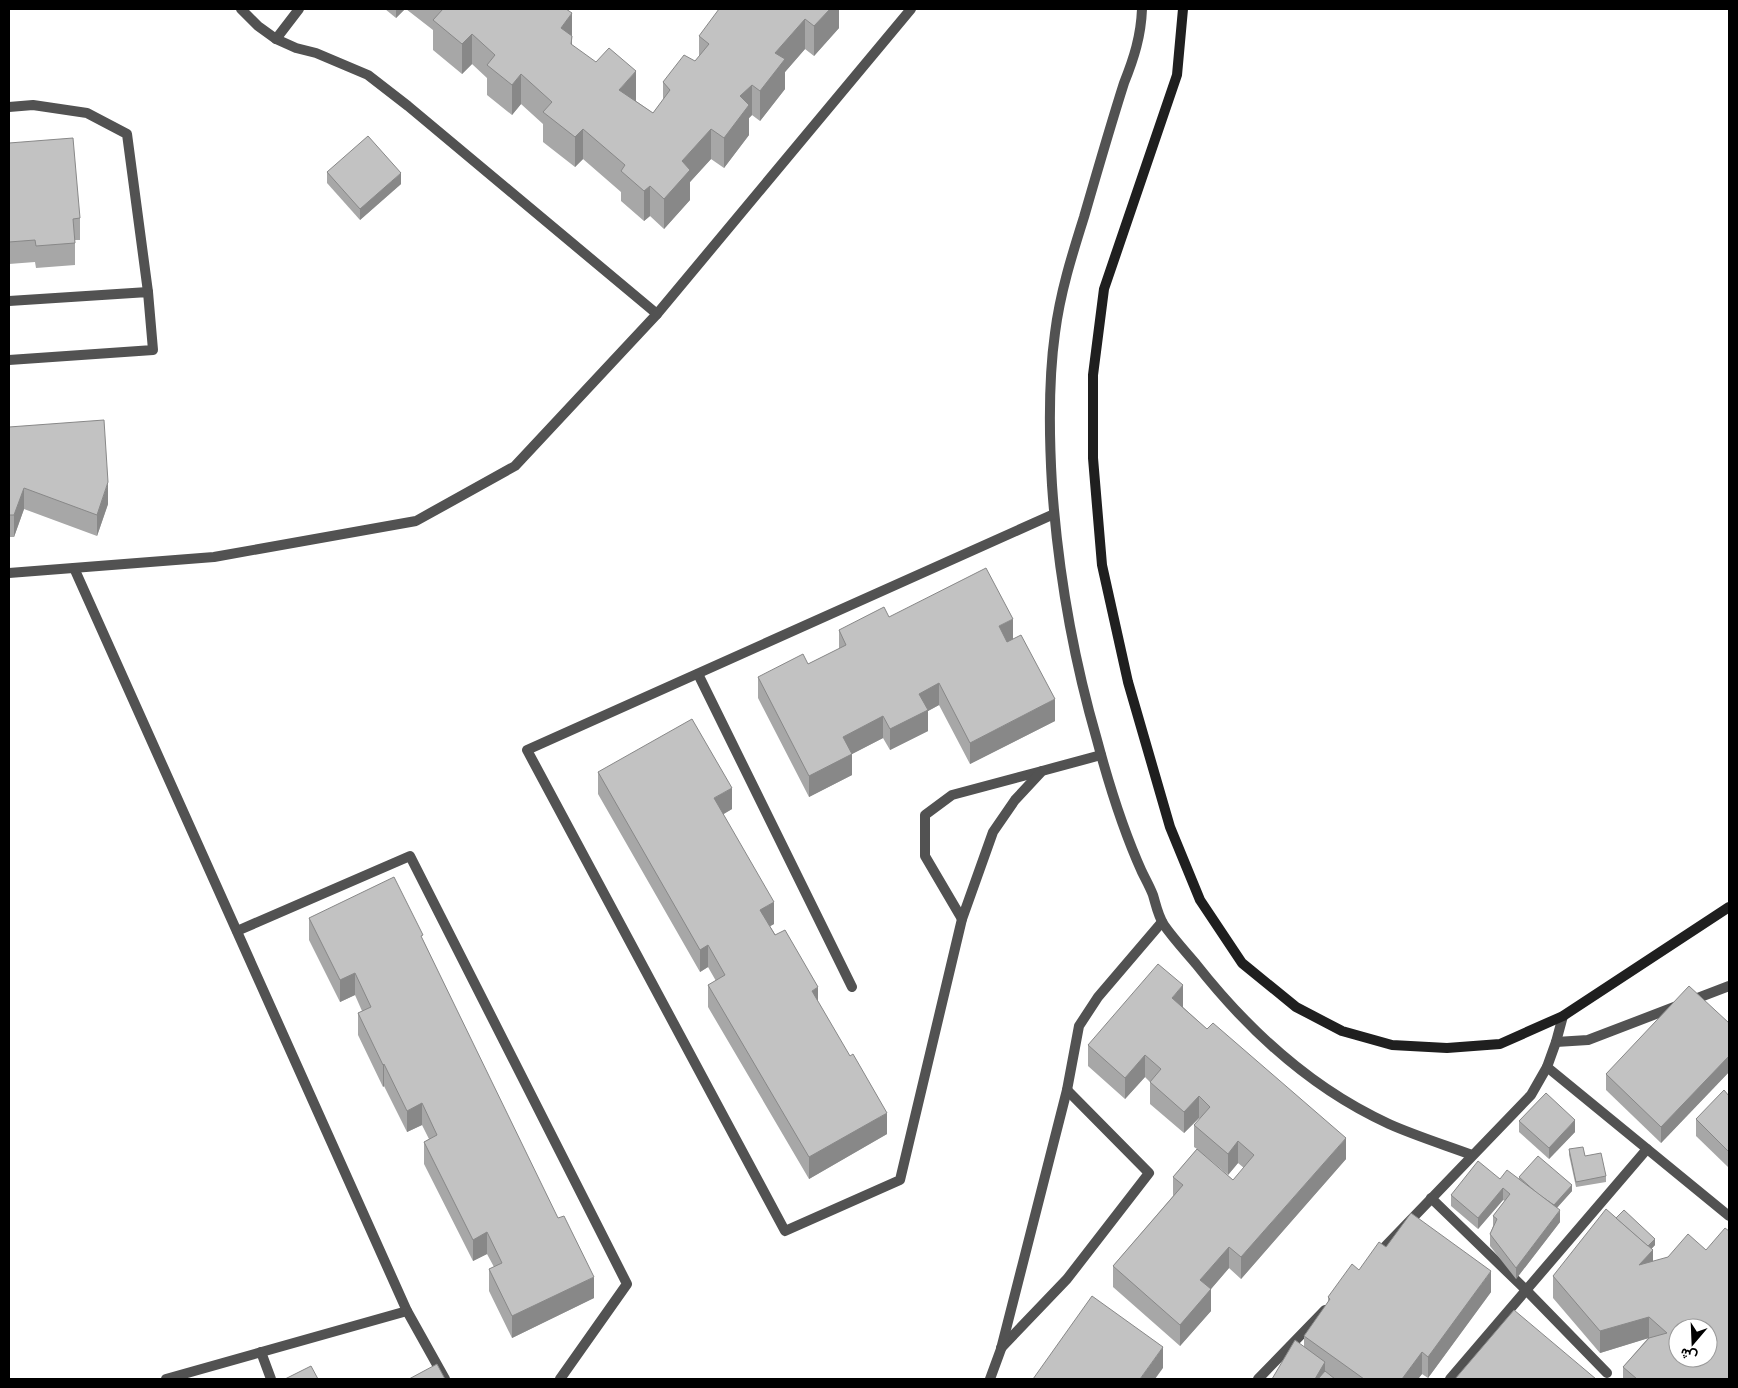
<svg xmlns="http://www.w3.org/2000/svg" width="1738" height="1388" viewBox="0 0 1738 1388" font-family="Jost,Vazirmatn,sans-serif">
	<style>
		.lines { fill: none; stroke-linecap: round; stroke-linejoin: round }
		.lane { stroke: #525252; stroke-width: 10 }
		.street { stroke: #525252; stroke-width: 10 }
		.secondary { stroke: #1f1f1f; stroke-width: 10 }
		.wall { fill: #a7a7a7; fill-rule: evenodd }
		.shaded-wall { fill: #888 }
		.building { fill: #c2c2c2; stroke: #888; fill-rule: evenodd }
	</style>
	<rect width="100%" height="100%" fill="#fff"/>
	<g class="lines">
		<g class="lane">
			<polyline points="276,39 299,9"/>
			<polyline points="9,107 33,105 87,113 127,134 148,292"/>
			<polyline points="9,301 148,292 153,350 9,360"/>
			<polyline points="698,674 852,987"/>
			<polyline points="962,919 925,856 925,815 952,795 1042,771"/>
			<polyline points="237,931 410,856 627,1284 560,1379"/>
			<polyline points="1001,1348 1067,1279 1149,1173 1067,1090"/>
			<polyline points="990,1379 1001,1349 1067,1090 1079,1026 1098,997 1162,922"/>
		</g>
		<g class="street">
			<polyline points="241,9 258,26 276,39 296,48 316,53 368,75 408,106 657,314"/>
			<path d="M1142,9C1141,36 1134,58 1124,83C1110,127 1097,172 1084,217C1072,255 1060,293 1055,333C1048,383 1049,434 1052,485C1058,571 1073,657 1097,740C1109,785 1123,830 1142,872C1146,880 1150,887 1153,895C1156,905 1158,916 1164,925C1173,938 1185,951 1196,964C1248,1030 1312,1089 1389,1124C1416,1136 1445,1145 1472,1155"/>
			<polyline points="1054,514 527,750 785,1231 900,1180 962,919 993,832 1015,800 1042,771 1101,755"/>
			<polyline points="74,568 407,1311 445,1379"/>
			<polyline points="9,573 214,557 416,521 515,466 657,314 911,9"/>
			<polyline points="1556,1042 1588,1040 1729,986"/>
			<polyline points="1547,1067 1729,1216"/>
			<polyline points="1431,1198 1526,1290 1607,1373"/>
			<polyline points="1376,1256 1531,1095 1547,1067 1556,1042 1563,1016"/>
			<polyline points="261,1352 271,1379"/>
			<polyline points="166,1379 407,1311"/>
			<polyline points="1258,1379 1325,1310"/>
			<polyline points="1450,1379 1647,1149"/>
		</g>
		<polyline class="secondary" points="1183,9 1177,75 1104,289 1093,375 1093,458 1102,565 1128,682 1170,827 1200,900 1242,963 1296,1007 1342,1031 1392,1045 1447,1048 1500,1044 1563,1016 1729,907"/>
	</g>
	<g class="wall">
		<polygon points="385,9 405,9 396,18"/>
		<polygon points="406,9 566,9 572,43 572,45 636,101 653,113 663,100 663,82 695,61 699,57 699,36 839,9 839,28 814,56 805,49 785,72 785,89 760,121 752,115 749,118 749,135 724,168 711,159 690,182 690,200 664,229 650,216 644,221 621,201 621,192 583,159 575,167 543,142 543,124 521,104 512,115 487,95 487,78 472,64 462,74 433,50 433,30"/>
		<polygon points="9,143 80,218 80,240 75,240 75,265 36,268 35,262 9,264"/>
		<polygon points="327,172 401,184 360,220 327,183"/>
		<polygon points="9,427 108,504 97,536 24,509 14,537 9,537"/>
		<polygon points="889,617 1013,639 1055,721 970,764 939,705 928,711 928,731 890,750 883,738 852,754 852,775 809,797 758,698 758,677 808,664 839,649 839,630"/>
		<polygon points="598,772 732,809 723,814 774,924 770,926 818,1002 887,1134 809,1179 708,1007 708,985 716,981 708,967 700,972 598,794"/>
		<polygon points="309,918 423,940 594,1298 512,1338 489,1291 489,1269 494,1267 487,1254 473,1261 424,1164 424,1142 429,1139 422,1125 407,1132 384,1086 383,1087 358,1035 358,1013 362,1011 355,995 340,1002 309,940"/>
		<path d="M1183,1007L1346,1159L1241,1279L1229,1268L1211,1289V1311L1180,1346L1113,1287V1266L1173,1196V1177L1197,1149L1194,1147V1125L1200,1119L1199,1118L1184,1133L1150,1104V1082L1145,1077L1125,1099L1088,1066V1045ZM1202,1153L1228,1175L1238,1163L1244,1168L1233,1180Z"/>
		<polygon points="1729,1023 1729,1072 1661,1143 1606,1090 1606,1074"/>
		<polygon points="1729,1096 1729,1168 1696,1136 1696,1119"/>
		<polygon points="1519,1121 1575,1132 1549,1159 1519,1132"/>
		<polygon points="1569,1149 1585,1156 1606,1176 1606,1182 1576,1187 1569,1155"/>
		<polygon points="1519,1177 1572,1191 1557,1208 1560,1222 1516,1279 1490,1246 1490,1234 1493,1226 1493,1216 1505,1201 1503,1200 1478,1229 1451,1206 1451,1195 1500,1179 1519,1179"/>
		<polygon points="1616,1218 1655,1245 1651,1249 1653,1261 1729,1379 1623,1379 1623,1367 1648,1338 1600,1353 1553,1298 1553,1276"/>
		<polygon points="1386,1247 1491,1292 1428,1378 1422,1374 1418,1379 1272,1379 1304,1346 1304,1336 1328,1303 1328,1297"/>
	</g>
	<g class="shaded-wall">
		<polygon points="396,9 405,9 396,18"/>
		<polygon points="830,9 839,9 839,28 814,56 814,26"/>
		<polygon points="572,13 572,66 561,28"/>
		<polygon points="805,19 805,49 785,72 785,89 760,121 760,91 775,53"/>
		<polygon points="472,34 472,64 462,74 462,44"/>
		<polygon points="636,71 636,101 619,120 619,90"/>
		<polygon points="521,74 521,104 512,115 512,85"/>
		<polygon points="752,85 752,115 749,118 749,135 724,168 724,138 740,96"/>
		<polygon points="583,129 583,159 575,167 575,137"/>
		<polygon points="711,129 711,159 690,182 690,200 664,229 664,199 682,161"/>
		<polygon points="401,173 401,184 360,220 360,209"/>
		<polygon points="650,186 650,216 644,221 644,191"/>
		<polygon points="108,482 108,504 97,536 97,515"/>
		<polygon points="24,488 24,509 14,537 14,515"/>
		<polygon points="1013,619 1013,641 999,648 999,626"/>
		<polygon points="939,683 939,705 928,711 928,731 890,750 890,729 919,694"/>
		<polygon points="1055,699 1055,721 970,764 970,743"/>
		<polygon points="883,716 883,738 852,754 852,775 809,797 809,776 843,737"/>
		<polygon points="732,788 732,809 714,820 714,798"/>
		<polygon points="774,902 774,924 760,932 760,910"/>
		<polygon points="708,945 708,967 700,972 700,950"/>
		<polygon points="355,973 355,995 340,1002 340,980"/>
		<polygon points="1183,985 1183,1007 1172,1019 1172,998"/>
		<polygon points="818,987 818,1009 812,991"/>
		<polygon points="1145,1055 1145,1077 1125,1099 1125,1078"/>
		<polygon points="1729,1056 1729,1072 1661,1143 1661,1127"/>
		<polygon points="384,1064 384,1086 383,1087 383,1065"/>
		<polygon points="1199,1096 1199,1118 1184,1133 1184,1112"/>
		<polygon points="422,1103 422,1125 407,1132 407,1111"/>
		<polygon points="887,1113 887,1134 809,1179 809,1157"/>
		<polygon points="1575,1120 1575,1132 1549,1159 1549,1148"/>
		<polygon points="1346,1138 1346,1159 1241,1279 1241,1257"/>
		<polygon points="1238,1141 1238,1163 1228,1175 1228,1154"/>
		<polygon points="1572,1185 1572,1191 1553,1212 1553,1206"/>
		<polygon points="1503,1188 1503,1200 1478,1229 1478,1218"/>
		<polygon points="1560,1210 1560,1222 1516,1279 1516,1268"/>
		<polygon points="487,1232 487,1254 473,1261 473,1240"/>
		<polygon points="1655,1239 1655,1245 1644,1257 1644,1251"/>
		<polygon points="1229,1247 1229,1268 1211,1289 1211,1311 1180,1346 1180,1325 1200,1280"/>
		<polygon points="1653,1250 1653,1272 1639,1265"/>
		<polygon points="1491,1271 1491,1292 1428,1378 1428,1357"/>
		<polygon points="594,1277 594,1298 512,1338 512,1316"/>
		<polygon points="1649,1317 1649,1338 1600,1353 1600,1331"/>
		<polygon points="1163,1347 1163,1368 1155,1379 1140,1379"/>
		<polygon points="1422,1352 1422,1374 1418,1379 1402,1379"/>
		<polygon points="1325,1362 1325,1373 1322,1379 1315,1379"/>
	</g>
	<g class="building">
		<polygon points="443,9 566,9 572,13 561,28 572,36 571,44 596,62 609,48 636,71 619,90 653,113 670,90 663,82 684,55 695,61 709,44 699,36 719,9 830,9 814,26 805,19 775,53 785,59 760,91 752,85 740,96 749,105 724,138 711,129 682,161 690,170 664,199 650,186 644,191 621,171 625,165 583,129 575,137 543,112 552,102 521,74 512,85 487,65 495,55 472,34 462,44 433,20"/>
		<polygon points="368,136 401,173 360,209 327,172"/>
		<polygon points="73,138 80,218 73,219 75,243 36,246 35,240 9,242 9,143"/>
		<polygon points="104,420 108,482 97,515 24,488 14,515 9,515 9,427"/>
		<polygon points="986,568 1013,619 999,626 1007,642 1021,635 1055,699 970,743 939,683 919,694 928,710 890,729 883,716 843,737 852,754 809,776 758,677 803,654 808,664 846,645 839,630 884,607 889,617"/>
		<polygon points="692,719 732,788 714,798 774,902 760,910 775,935 785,930 818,987 812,991 850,1056 853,1054 887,1113 809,1157 708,985 725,975 708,945 700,950 598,772"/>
		<polygon points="394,877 423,935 421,936 558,1218 564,1216 594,1277 512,1316 489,1269 502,1263 487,1232 473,1240 424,1142 437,1135 422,1103 407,1111 384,1064 383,1065 358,1013 371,1007 355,973 340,980 309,918"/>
		<polygon points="1158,964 1183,985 1172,998 1207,1029 1213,1023 1346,1138 1241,1257 1229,1247 1200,1280 1211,1289 1180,1325 1113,1266 1183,1185 1173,1177 1197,1149 1233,1180 1254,1155 1238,1141 1228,1154 1194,1125 1210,1107 1199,1096 1184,1112 1150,1082 1161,1069 1145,1055 1125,1078 1088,1045"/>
		<polygon points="1689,986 1729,1023 1729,1056 1661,1127 1606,1074"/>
		<polygon points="1724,1090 1729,1096 1729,1152 1696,1119"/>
		<polygon points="1546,1093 1575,1120 1549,1148 1519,1121"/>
		<polygon points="1583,1147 1585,1156 1601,1153 1606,1176 1576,1182 1569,1149"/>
		<polygon points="1538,1156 1572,1185 1554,1205 1538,1194 1519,1177"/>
		<polygon points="1478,1161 1500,1179 1507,1170 1560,1210 1516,1268 1490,1234 1497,1219 1493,1216 1510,1194 1503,1188 1478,1218 1451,1195"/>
		<path d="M1606,1209L1653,1250L1639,1265L1668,1257L1688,1234L1706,1250L1725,1228L1729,1231V1379H1637L1623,1367L1649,1338L1667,1333L1649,1317L1600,1331L1553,1276ZM1678,1328H1708V1358H1678Z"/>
		<polygon points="1624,1210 1655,1239 1648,1246 1616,1218"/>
		<polygon points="1411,1213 1491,1271 1428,1357 1422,1352 1402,1379 1364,1379 1304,1336 1330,1299 1328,1297 1352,1264 1359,1270 1379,1242 1386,1247"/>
		<polygon points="1092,1296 1163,1347 1140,1379 1131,1379 1130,1378 1129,1379 1033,1379"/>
		<polygon points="1514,1310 1596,1379 1455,1379"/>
		<polygon points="1295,1340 1325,1362 1315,1379 1272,1379"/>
		<polygon points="437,1364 445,1379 409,1379"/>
		<polygon points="311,1366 318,1379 285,1379"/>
		<polygon points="1325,1371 1335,1379 1318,1379"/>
	</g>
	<rect width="1738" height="1388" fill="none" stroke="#000000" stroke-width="20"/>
	<g transform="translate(1693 1343) rotate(199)"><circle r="24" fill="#ffffff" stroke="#999999"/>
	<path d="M0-4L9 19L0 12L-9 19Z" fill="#000000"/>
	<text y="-8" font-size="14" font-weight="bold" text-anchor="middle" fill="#000000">ش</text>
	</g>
</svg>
